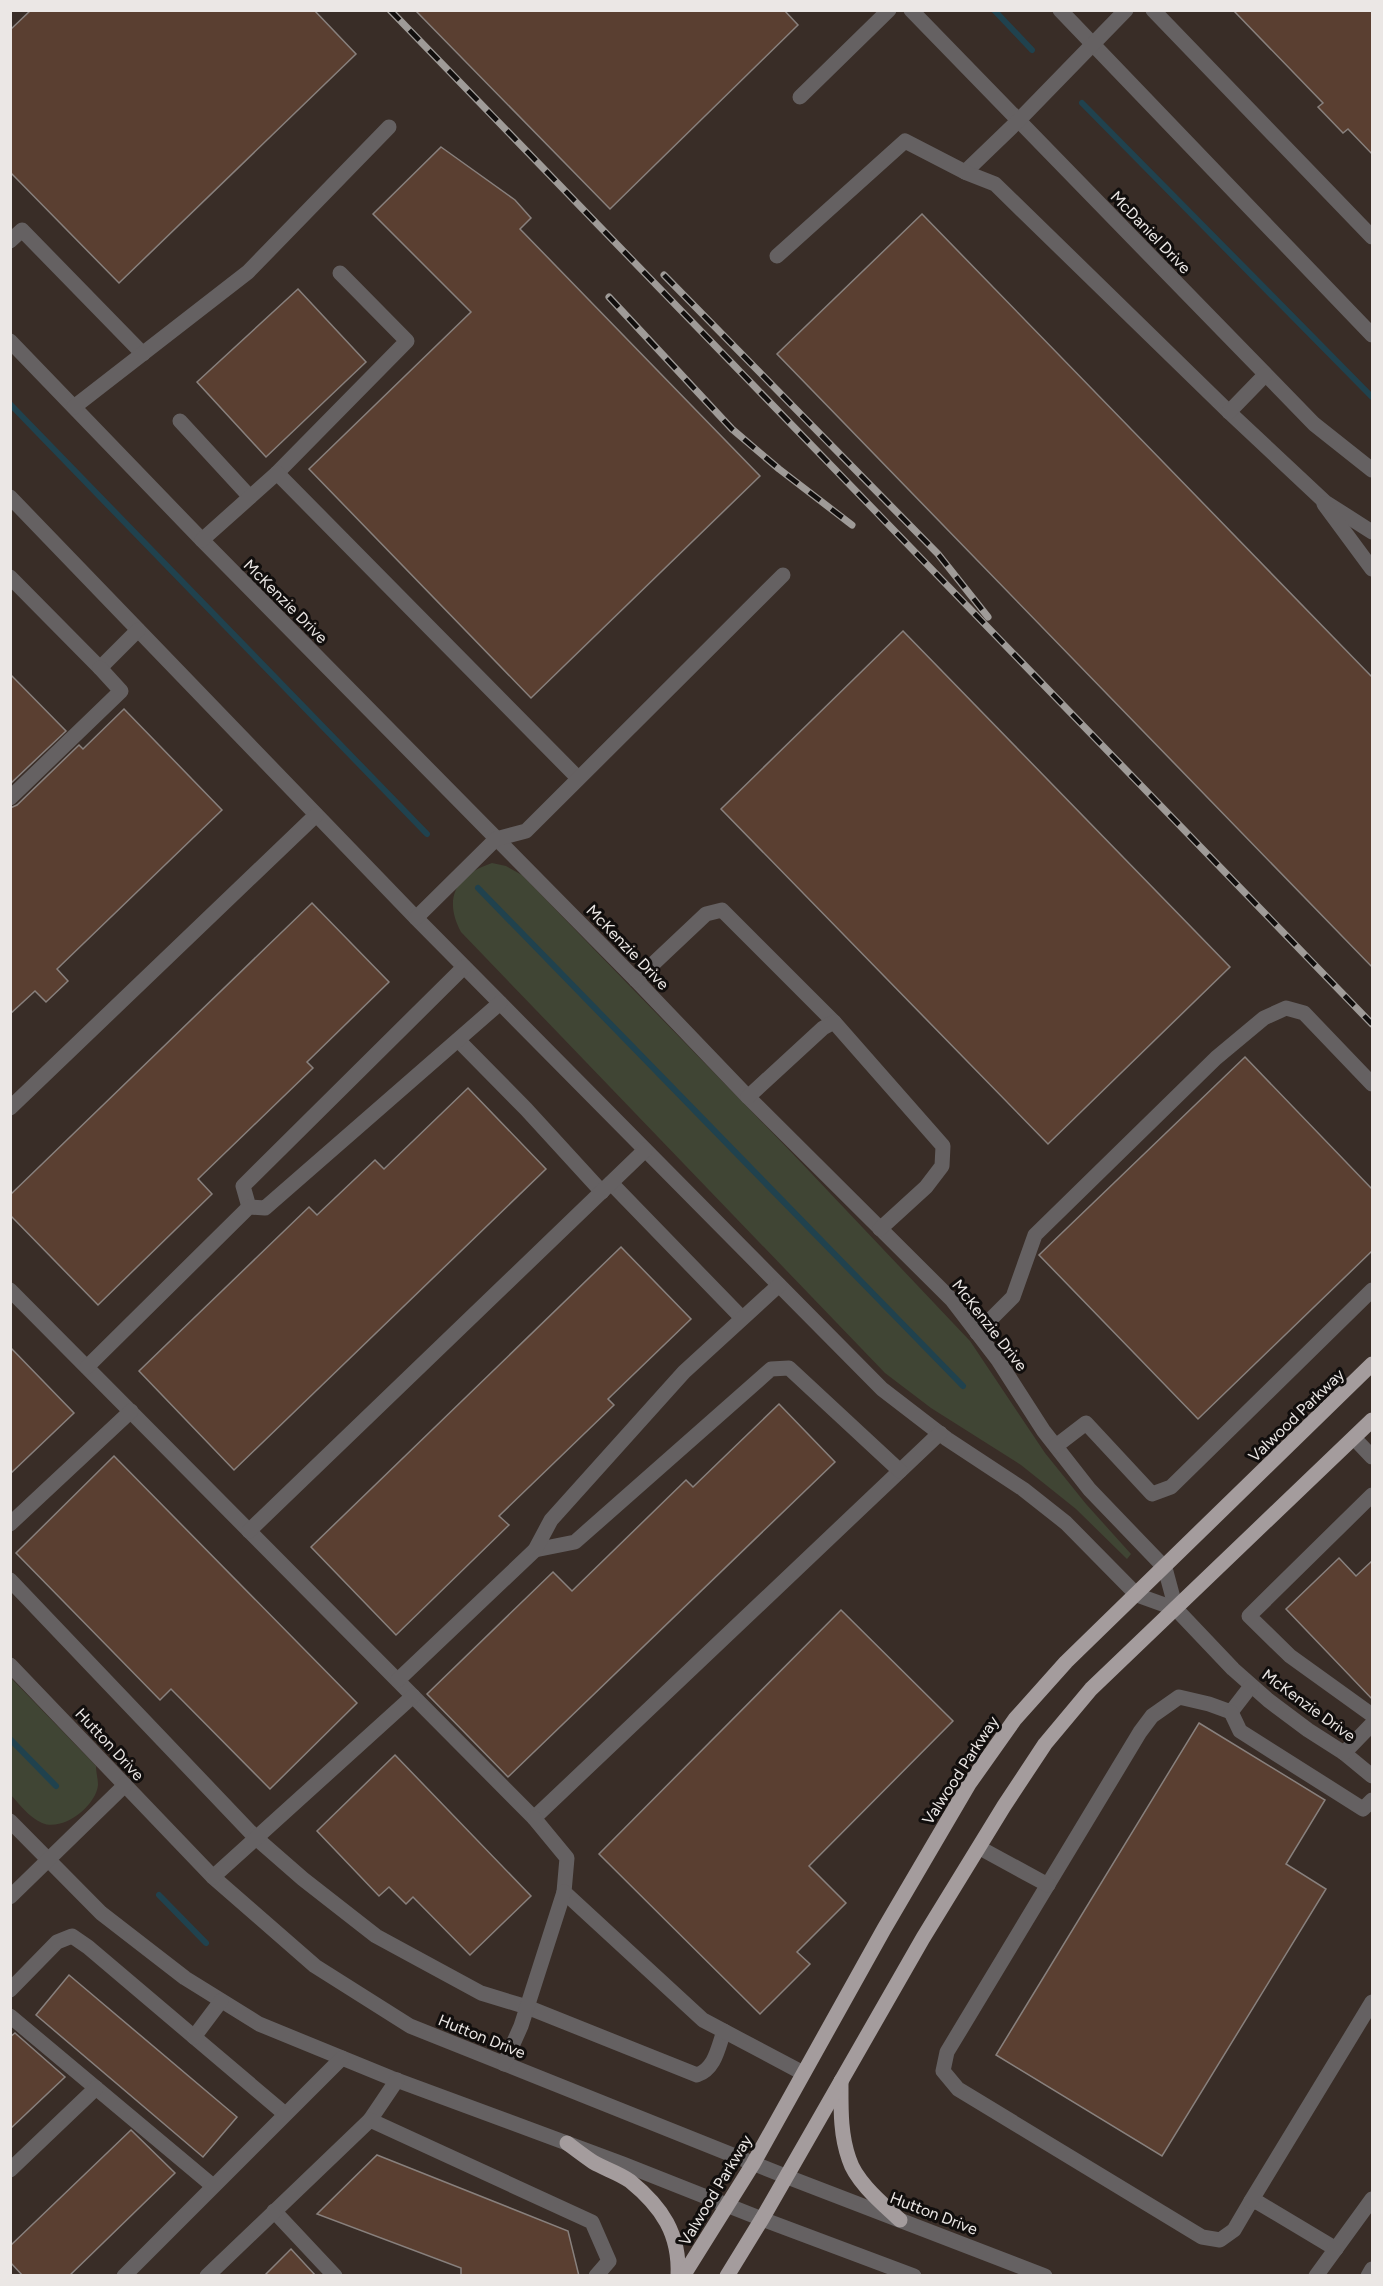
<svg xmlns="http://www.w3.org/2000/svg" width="1383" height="2286" viewBox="0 0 1383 2286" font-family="Figtree,sans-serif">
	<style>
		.built { fill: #392d27 }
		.green { fill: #404534 }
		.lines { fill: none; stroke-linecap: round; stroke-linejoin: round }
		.stream { stroke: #20424e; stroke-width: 6 }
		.building { fill: #5a3f31; stroke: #88807d; stroke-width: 1.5 }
		.minor { stroke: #656162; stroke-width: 15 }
		.major { stroke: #a49c9d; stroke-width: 15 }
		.rail-casing { stroke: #9f9b98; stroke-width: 7 }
		.rail { stroke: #110e0d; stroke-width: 4.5; stroke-dasharray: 14; stroke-linecap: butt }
		.labels { text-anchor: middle; stroke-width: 6; stroke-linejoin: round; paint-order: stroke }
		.street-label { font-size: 16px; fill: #ebe7e5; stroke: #110e0d }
	</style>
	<rect width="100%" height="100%" fill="#2a2522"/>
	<rect class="built" x="11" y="11" width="1361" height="2264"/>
	<g class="green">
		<path d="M492,863L506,866L522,875L793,1154L970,1341L1045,1453L1086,1504L1131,1554L1127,1559L1076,1509L1021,1465L931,1408L885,1373L461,932C443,898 456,875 492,863Z"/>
		<path d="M11,1678L96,1766C96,1772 98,1779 98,1785C96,1806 63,1832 42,1823C29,1817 20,1805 11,1795Z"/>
	</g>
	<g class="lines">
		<g class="stream">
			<polyline points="994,10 1032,50"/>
			<polyline points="1082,103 1372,397"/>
			<polyline points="10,404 427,834"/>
			<polyline points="478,888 963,1386"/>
			<polyline points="10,1739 56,1786"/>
			<polyline points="159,1895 206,1943"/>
		</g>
	</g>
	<g class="building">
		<polygon points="31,10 314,10 356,54 119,283 10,172 10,30"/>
		<polygon points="415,10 784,10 798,25 610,209"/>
		<polygon points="1233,10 1372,10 1372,154 1348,129 1343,133 1318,107 1323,103"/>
		<polygon points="441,147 515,200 531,218 520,229 760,476 531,698 309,469 471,312 373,214"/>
		<polygon points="922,214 1372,677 1372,967 777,354"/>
		<polygon points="298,289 366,362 266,457 197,382"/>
		<polygon points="903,631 1230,967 1048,1144 721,809"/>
		<polygon points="10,674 66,731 10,784"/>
		<polygon points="124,709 222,810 57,969 68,981 46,1002 35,991 10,1014 10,808 17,805 79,745 83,749"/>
		<polygon points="312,903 389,982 307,1062 313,1068 198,1179 212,1194 98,1305 10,1215 10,1195"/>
		<polygon points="1245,1057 1372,1189 1372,1251 1198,1419 1039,1255"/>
		<polygon points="468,1088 546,1169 234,1470 139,1371 309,1207 317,1215 375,1160 384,1169"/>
		<polygon points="621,1247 691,1319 608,1399 614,1405 499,1516 509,1525 396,1635 311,1547"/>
		<polygon points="10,1347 74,1413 10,1474"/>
		<polygon points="779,1404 835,1462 508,1777 427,1694 553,1572 572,1591 686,1480 693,1487"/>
		<polygon points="114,1456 357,1703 270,1789 171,1689 160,1700 16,1553"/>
		<polygon points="1339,1558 1356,1576 1372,1561 1372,1699 1286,1609"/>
		<polygon points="841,1610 953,1721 809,1866 846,1903 797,1952 810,1964 760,2014 599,1854"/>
		<polygon points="1199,1723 1325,1800 1286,1864 1326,1889 1162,2156 996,2055"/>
		<polygon points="395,1755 531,1896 470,1955 413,1897 406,1904 389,1887 379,1896 317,1831"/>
		<polygon points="69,1975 237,2117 203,2157 36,2015"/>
		<polygon points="15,2033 65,2077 10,2129 10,2037"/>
		<polygon points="131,2130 175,2173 69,2276 23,2276 10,2262 10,2246"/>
		<polygon points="377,2155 568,2231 579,2276 461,2276 461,2268 317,2214"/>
		<polygon points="291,2249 316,2276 264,2276"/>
	</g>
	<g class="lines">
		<g class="minor">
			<polyline points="911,10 1314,424 1372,470"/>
			<polyline points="1060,10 1372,335"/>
			<polyline points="1153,10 1372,237"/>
			<polyline points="800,97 889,10"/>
			<polyline points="965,172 1018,121 1126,10"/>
			<polyline points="10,241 22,230 143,354"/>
			<polyline points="777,256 905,141 967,173 995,184 1229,412 1325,502 1372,532"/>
			<polyline points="10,341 202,540 636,980 748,1097 952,1300 998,1360 1043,1430 1090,1490 1165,1568 1176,1609"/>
			<polyline points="74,407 248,272 389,127"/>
			<polyline points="1229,412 1265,375"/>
			<polyline points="180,421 250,497"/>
			<polyline points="277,473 407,341 340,273"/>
			<polyline points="10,497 416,918 882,1389 947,1439 1023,1489 1066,1523 1137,1595 1176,1609 1233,1669 1268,1700 1308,1730 1344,1753 1372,1776"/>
			<polyline points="1324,504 1372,569"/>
			<polyline points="202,540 277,473 578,778"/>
			<polyline points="10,577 100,668 138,630"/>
			<polyline points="10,798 121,691 100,668"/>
			<polyline points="416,918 496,839 526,831 783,575"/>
			<polyline points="636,980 706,914 722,910 834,1022"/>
			<polyline points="458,1040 526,1109 602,1192"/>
			<polyline points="748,1097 823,1028 834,1022 943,1146 942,1166 926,1187 880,1229"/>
			<polyline points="10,1108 316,815"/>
			<polyline points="611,1183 742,1318"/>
			<polyline points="249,1207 243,1186 464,967"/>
			<polyline points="10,1290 534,1818 940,1433"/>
			<polyline points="977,1333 1013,1297 1035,1235 1216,1058 1264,1018 1286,1008 1304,1013 1372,1084"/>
			<polyline points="87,1367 249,1207 265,1208 500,1003"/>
			<polyline points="1354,1438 1372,1457"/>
			<polyline points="1056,1446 1086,1423 1152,1494 1171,1487 1372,1290"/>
			<polyline points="1372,1495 1249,1616 1290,1656 1372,1715"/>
			<polyline points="10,1524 131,1411"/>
			<polyline points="249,1531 645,1150"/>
			<polyline points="535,1550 575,1542 771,1369 789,1368 900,1471"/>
			<path d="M10,1580L256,1838L303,1879L376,1936L481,1993L527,2007L697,2075C715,2069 718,2048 724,2031"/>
			<polyline points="10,1665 213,1877 315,1966 410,2026 785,2176 1045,2276"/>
			<polyline points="398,1680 535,1550 551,1520 684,1372 779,1285"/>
			<polyline points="1251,1686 1231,1712 1209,1704 1179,1697 1152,1716 1140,1732 947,2052 943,2071 958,2089 1202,2237 1220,2240 1234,2230 1251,2201 1259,2203 1336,2249"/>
			<polyline points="1231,1712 1240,1731 1363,1809 1372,1800"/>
			<polyline points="1344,1753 1372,1724"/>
			<polyline points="534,1818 567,1858 564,1892 703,2020 803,2073"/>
			<polyline points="10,1821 101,1913 185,1978 259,2024 391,2078 623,2164 762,2219 914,2276"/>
			<polyline points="980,1848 1048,1885"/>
			<polyline points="213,1877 413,1696"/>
			<polyline points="10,1897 125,1785"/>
			<polyline points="10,1990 57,1942 72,1936 88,1947 285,2114"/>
			<polyline points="10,2016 213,2186"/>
			<polyline points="194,2037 221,2001"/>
			<polyline points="504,2064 521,2026 564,1892"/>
			<polyline points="370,2120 397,2080"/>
			<polyline points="10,2170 96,2088"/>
			<polyline points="1251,2201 1372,2002"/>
			<polyline points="274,2211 335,2276"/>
			<polyline points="124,2276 342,2058"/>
			<polyline points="207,2276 370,2120 592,2222 609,2261 596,2276"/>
			<polyline points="1316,2276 1372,2199"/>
			<polyline points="1368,2276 1372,2269"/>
		</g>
		<g class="major">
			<path d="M841,2081C841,2107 840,2134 849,2159C856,2182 883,2204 900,2220"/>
			<path d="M567,2143C575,2149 584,2156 593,2162C605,2169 619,2173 630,2181C662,2207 680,2234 678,2276"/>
			<polyline points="683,2276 753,2164 884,1929 969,1784 1015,1719 1066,1662 1372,1364"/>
			<polyline points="727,2276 762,2219 923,1938 1004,1806 1045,1744 1091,1689 1372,1420"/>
		</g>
		<defs>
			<g id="rail">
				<polyline points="390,10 1372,1024"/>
				<polyline points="664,275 938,554 988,617"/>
				<polyline points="609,297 732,429 779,469 852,525"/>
			</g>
		</defs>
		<use href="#rail" class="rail-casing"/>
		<use href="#rail" class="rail"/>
	</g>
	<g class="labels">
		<g class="street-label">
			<text transform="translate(1151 232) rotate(46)" y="6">McDaniel Drive</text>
			<text transform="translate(286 601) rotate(45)" y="6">McKenzie Drive</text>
			<text transform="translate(628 947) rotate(46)" y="6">McKenzie Drive</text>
			<text transform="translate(990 1325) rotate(52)" y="6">McKenzie Drive</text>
			<text transform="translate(1296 1415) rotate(-44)" y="6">Valwood Parkway</text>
			<text transform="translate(1309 1705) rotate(36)" y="6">McKenzie Drive</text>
			<text transform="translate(110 1744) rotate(47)" y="6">Hutton Drive</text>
			<text transform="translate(960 1770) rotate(-57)" y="6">Valwood Parkway</text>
			<text transform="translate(482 2036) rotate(22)" y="6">Hutton Drive</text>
			<text transform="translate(715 2190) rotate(-59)" y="6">Valwood Parkway</text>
			<text transform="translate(934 2213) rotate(21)" y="6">Hutton Drive</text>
		</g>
	</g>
	<rect width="1383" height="2286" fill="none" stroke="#ebe7e5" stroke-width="24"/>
</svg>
